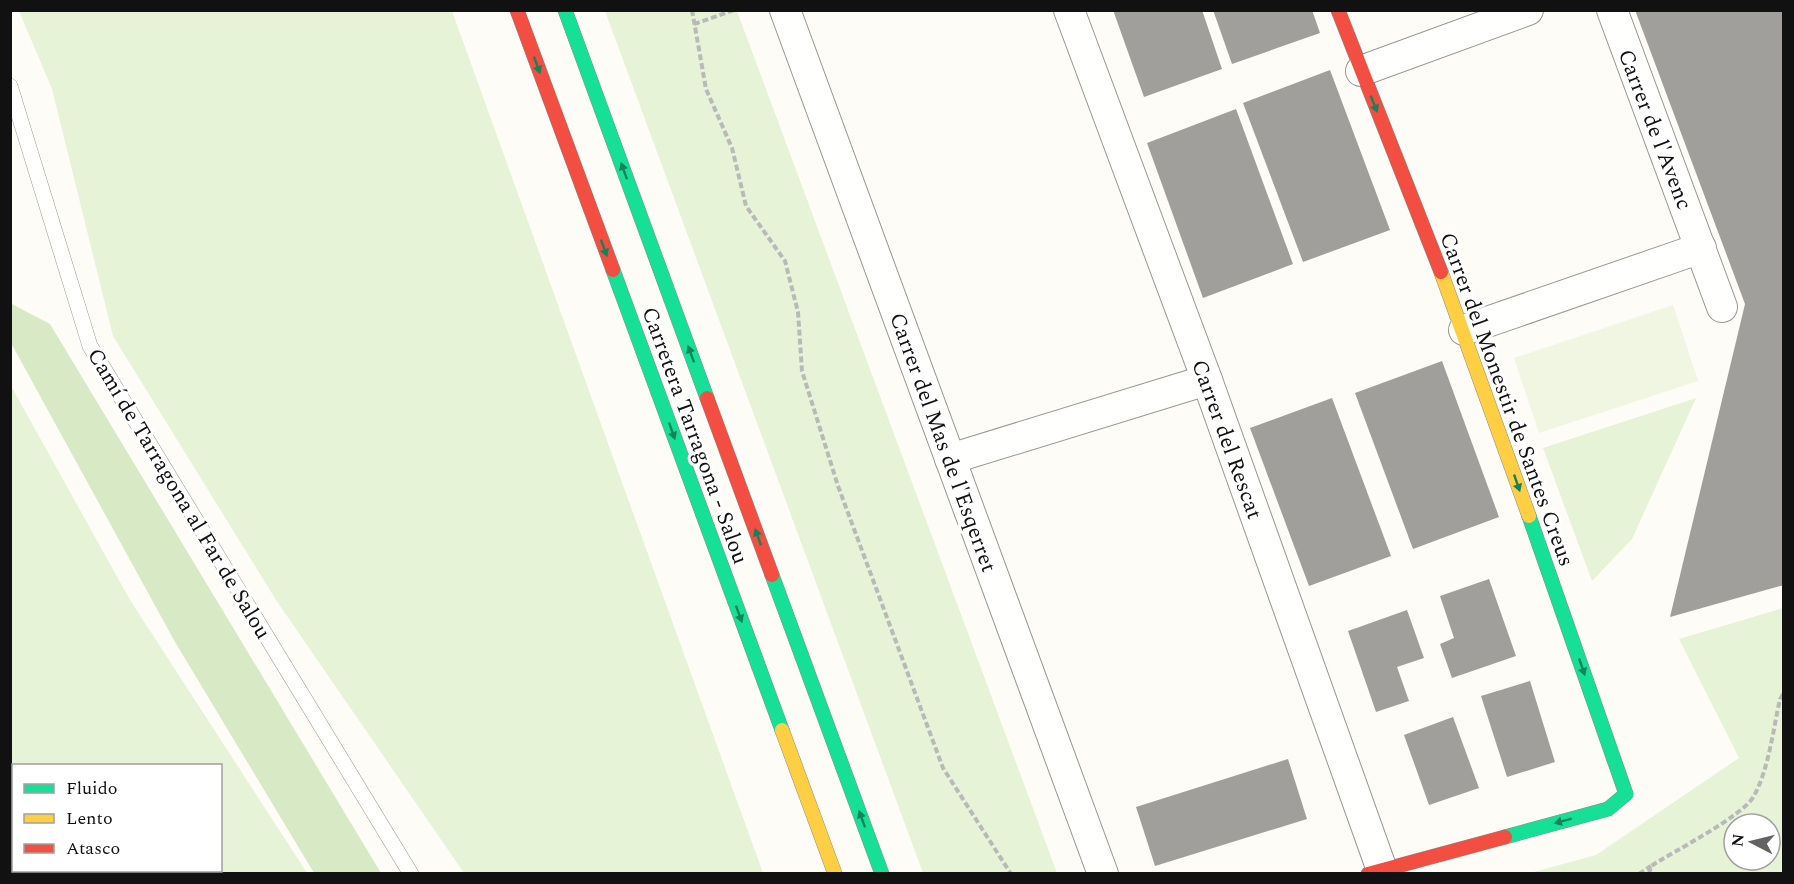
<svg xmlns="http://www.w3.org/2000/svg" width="1794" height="884" viewBox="0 0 1794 884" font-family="Spectral,serif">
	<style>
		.green { fill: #e7f3d7; fill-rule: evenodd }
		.forest { fill: #d8eac5 }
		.pitch { fill: #f0f6e1 }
		.building { fill: #a19f9c }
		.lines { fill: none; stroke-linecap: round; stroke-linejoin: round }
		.lane-casing { stroke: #979795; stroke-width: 16 }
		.street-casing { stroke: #979795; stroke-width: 32 }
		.fast-casing { stroke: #8e8d8b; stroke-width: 15 }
		.slow-casing { stroke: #8e8d8b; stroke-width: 15 }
		.jam-casing { stroke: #8e8d8b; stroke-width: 15 }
		.path { stroke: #b9b9b8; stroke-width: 4; stroke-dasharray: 6 3; stroke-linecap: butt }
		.lane { stroke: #fffffe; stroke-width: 15 }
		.street { stroke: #fffffe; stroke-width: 30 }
		.fast { stroke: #16e098; stroke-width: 14 }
		.slow { stroke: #ffcf43; stroke-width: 14 }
		.jam { stroke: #f24e42; stroke-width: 14 }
		.oneway { fill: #14835b }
		.labels { text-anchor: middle; stroke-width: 6; stroke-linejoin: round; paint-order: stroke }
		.street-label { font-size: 22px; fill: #111; stroke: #fff }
	</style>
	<rect width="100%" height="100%" fill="#fdfcf7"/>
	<g class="green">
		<polygon points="19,11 452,11 763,873 464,873 276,600 113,336 52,89"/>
		<polygon points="605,11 737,11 1057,873 923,873"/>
		<path d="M10,384L130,600L307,873H11ZM14,766H220V870H14Z"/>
		<polygon points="1696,398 1632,539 1592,581 1543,448"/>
		<path d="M1783,608V873H1530L1596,855L1739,758L1679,639ZM1734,824H1770V860H1734Z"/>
	</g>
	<polygon class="forest" points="10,303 50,324 381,873 314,873 175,642 11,343"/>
	<polygon class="pitch" points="1673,305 1698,381 1539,433 1514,358"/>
	<g class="building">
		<polygon points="1113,10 1202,10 1222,69 1144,97"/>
		<polygon points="1213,10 1312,10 1320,33 1232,64"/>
		<polygon points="1635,10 1784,10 1784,585 1670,617 1745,304"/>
		<polygon points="1330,70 1390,230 1303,262 1243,103"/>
		<polygon points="1236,109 1293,264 1203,298 1147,143"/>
		<polygon points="1442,361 1499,517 1413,549 1355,393"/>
		<polygon points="1332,398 1391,556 1309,586 1250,428"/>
		<polygon points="1489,579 1516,656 1452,678 1440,644 1454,638 1440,596"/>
		<polygon points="1407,610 1424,658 1397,667 1409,701 1376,712 1348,631"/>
		<polygon points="1530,681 1555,762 1507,777 1481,696"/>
		<polygon points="1453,717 1479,788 1429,805 1404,735"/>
		<polygon points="1288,759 1307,819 1155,866 1136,807"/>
	</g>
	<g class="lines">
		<defs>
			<polyline id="lane" points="10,86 90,346 411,874"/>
			<g id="street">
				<polyline points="785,10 1103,874"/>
				<polyline points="1069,10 1207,380 1382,870"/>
				<polyline points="1612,10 1722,307"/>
				<polyline points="1361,71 1528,10"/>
				<polyline points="1464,330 1701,248"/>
				<polyline points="950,459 1207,380"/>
			</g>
			<g id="fast">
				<polyline points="565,10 707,398"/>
				<polyline points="613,270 782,730"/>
				<polyline points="772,575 882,874"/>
				<polyline points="1505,837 1608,809 1626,794 1529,516"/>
			</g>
			<g id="slow">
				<polyline points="1441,272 1529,516"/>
				<polyline points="782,730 835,874"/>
			</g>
			<g id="jam">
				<polyline points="517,10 613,270"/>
				<polyline points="1338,10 1441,272"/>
				<polyline points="707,398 772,575"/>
				<polyline points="1368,874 1505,837"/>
			</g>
		</defs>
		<use href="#lane" class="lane-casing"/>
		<use href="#street" class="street-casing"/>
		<use href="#fast" class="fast-casing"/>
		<use href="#slow" class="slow-casing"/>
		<use href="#jam" class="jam-casing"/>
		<g class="path">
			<polyline points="692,10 706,89 732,148 746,206 785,261 798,312 802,371 838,486 943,768 1011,874"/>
			<polyline points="694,24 734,10"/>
			<polyline points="1639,874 1651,866"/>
			<path d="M1649,874L1651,866C1674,851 1742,817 1754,796C1769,768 1773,730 1780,699L1784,693"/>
		</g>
		<use href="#lane" class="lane"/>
		<use href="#street" class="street"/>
		<use href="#fast" class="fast"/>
		<use href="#slow" class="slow"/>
		<use href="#jam" class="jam"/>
	</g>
	<defs><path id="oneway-solid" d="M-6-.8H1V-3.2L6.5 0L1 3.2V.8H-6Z" transform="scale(1.5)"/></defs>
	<g class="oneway">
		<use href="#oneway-solid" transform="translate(537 65) rotate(70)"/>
		<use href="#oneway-solid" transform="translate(1374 104) rotate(68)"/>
		<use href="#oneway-solid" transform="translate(624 171) rotate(-110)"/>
		<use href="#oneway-solid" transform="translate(604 248) rotate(70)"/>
		<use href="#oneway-solid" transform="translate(691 354) rotate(-110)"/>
		<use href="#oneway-solid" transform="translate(672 431) rotate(70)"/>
		<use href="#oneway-solid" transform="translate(1517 483) rotate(71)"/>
		<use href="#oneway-solid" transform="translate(758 537) rotate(-110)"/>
		<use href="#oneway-solid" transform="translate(739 614) rotate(70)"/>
		<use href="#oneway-solid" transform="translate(1582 667) rotate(71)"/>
		<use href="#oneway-solid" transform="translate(862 819) rotate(-110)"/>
		<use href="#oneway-solid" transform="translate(1563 821) rotate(165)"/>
	</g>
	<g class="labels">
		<g class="street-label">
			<text transform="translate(1656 129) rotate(69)" y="8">Carrer de l'Avenc</text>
			<text transform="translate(1508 399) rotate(70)" y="8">Carrer del Monestir de Santes Creus</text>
			<text transform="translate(696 435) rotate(70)" y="8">Carretera Tarragona - Salou</text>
			<text transform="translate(1228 439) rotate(70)" y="8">Carrer del Rescat</text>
			<text transform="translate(944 442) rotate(70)" y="8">Carrer del Mas de l'Esqerret</text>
			<text transform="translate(180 493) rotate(59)" y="8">Camí de Tarragona al Far de Salou</text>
		</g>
	</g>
	<rect width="1794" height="884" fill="none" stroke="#111111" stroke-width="24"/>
	<rect x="12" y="764" width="210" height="108" fill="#ffffff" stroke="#a0a0a0" stroke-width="1.5"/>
	<rect x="24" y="784" width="30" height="9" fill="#16e098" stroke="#a0a0a0" stroke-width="1.5"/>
	<text x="66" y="794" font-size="18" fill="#111111">Fluido</text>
	<rect x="24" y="814" width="30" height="9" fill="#ffcf43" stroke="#a0a0a0" stroke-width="1.5"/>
	<text x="66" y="824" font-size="18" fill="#111111">Lento</text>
	<rect x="24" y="844" width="30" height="9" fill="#f24e42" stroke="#a0a0a0" stroke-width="1.5"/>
	<text x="66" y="854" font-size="18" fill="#111111">Atasco</text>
	<g transform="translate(1752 842) rotate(277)"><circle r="28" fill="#ffffff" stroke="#a0a0a0" stroke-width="1.5"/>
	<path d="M0-4.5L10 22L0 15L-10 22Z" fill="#646362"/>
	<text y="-9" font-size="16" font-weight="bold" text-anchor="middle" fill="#111111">N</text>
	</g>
</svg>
